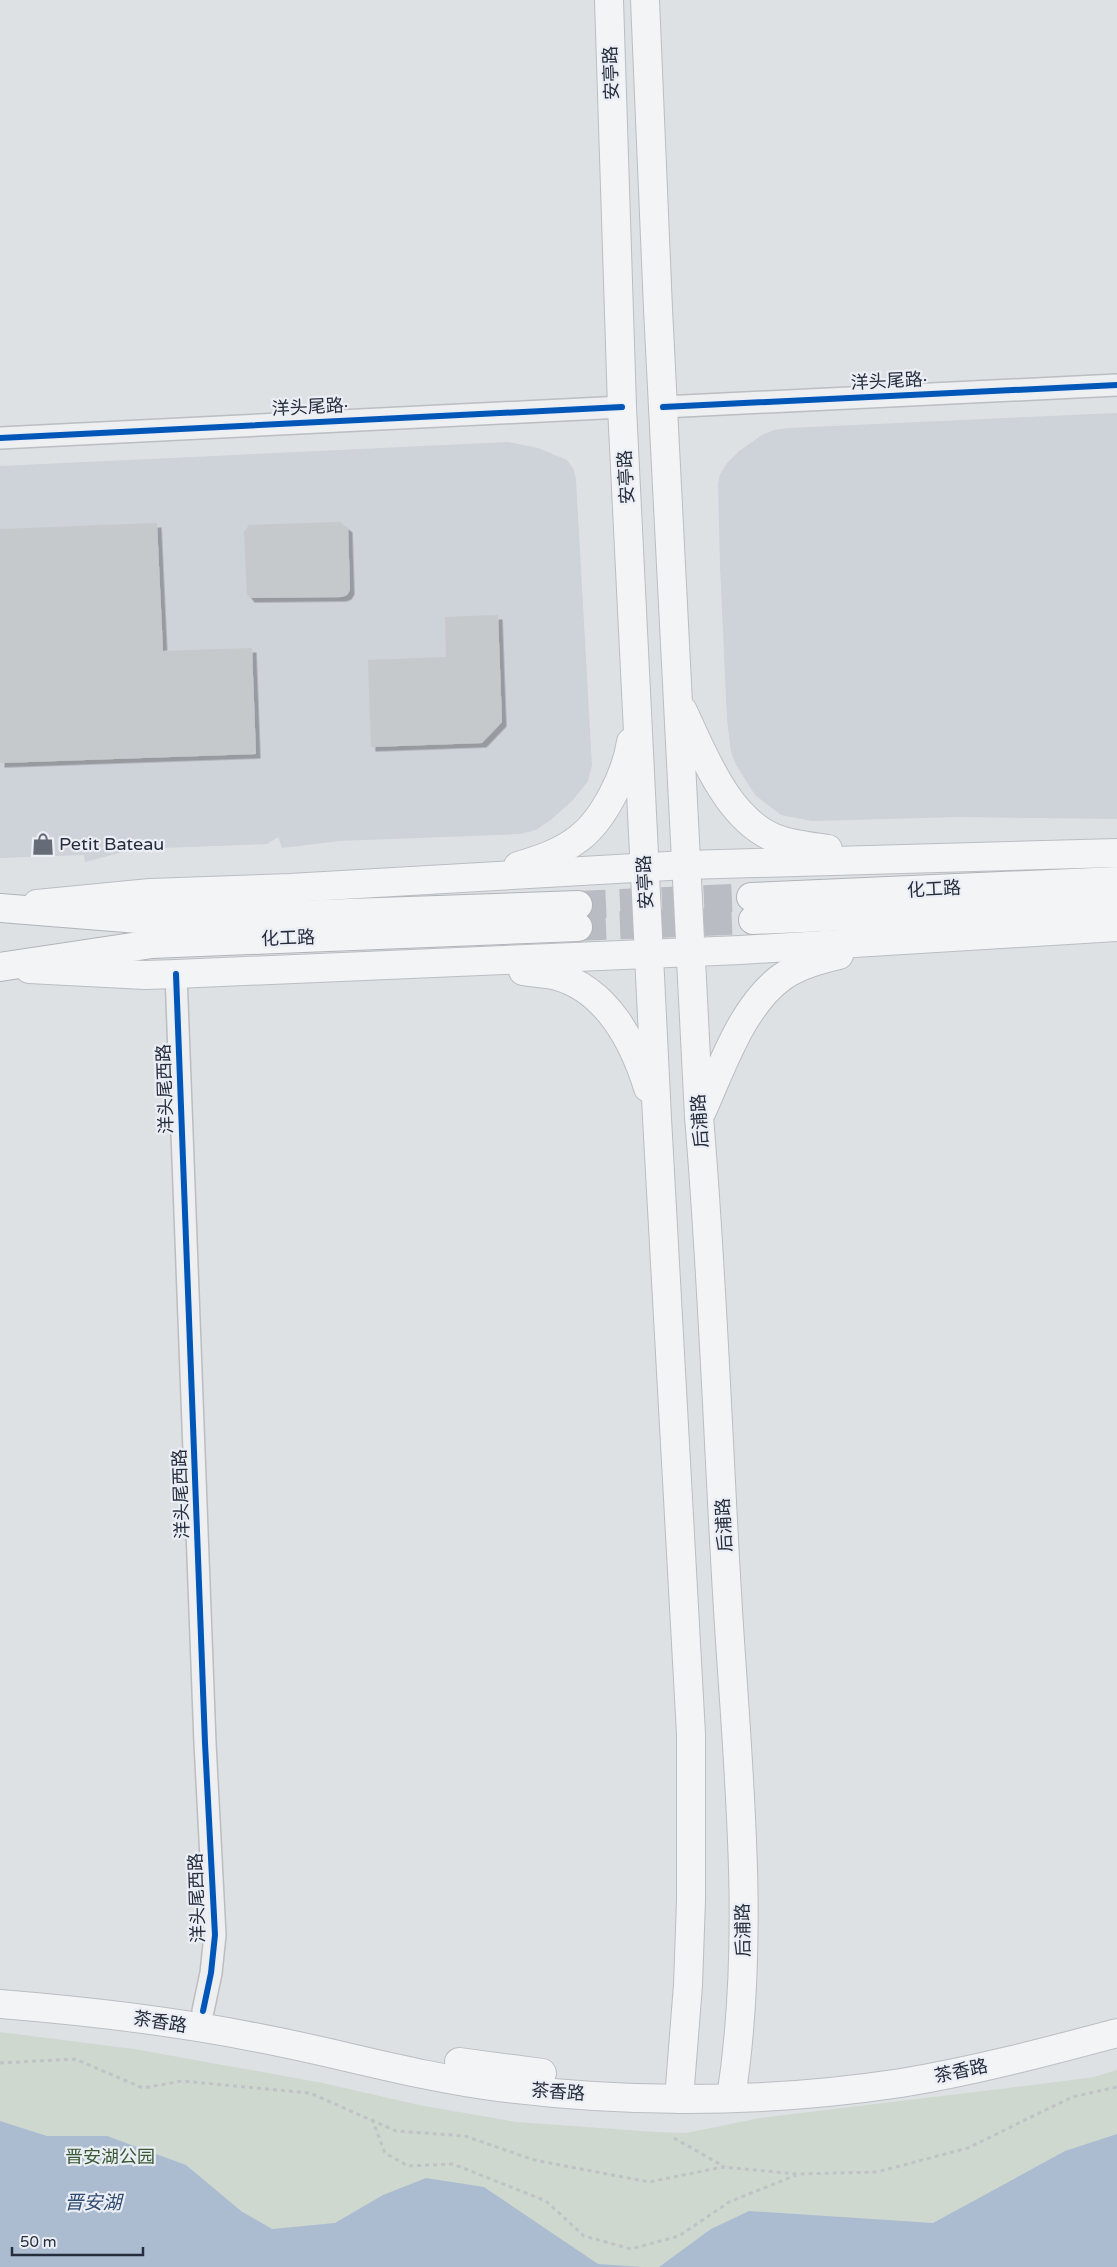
<svg xmlns="http://www.w3.org/2000/svg" width="1117" height="2267" viewBox="0 0 1117 2267" font-family="'Varela Round','Noto Sans SC',sans-serif">
	<style>
		.built { fill: #ced2d9 }
		.green { fill: #ced8cf }
		.water { fill: #abbcd0 }
		.building { fill: #c5c9cc; filter: url(#shadow) }
		.lines { fill: none; stroke-linecap: round; stroke-linejoin: round }
		.highway-tunnel { stroke: #b9bdc3; stroke-width: 28; stroke-dasharray: 28 14; stroke-linecap: butt }
		.minor-casing { stroke: #bbbdc1; stroke-width: 24 }
		.major-casing { stroke: #babdc2; stroke-width: 30 }
		.highway-casing { stroke: #b0b4b9; stroke-width: 30 }
		.path { stroke: #c0c2c7; stroke-width: 3; stroke-dasharray: 4 4; stroke-linecap: butt }
		.minor { stroke: #edeff1; stroke-width: 21 }
		.major { stroke: #f2f4f5; stroke-width: 28 }
		.highway { stroke: #f2f4f5; stroke-width: 28 }
		.cycleway-casing { stroke: #ebeef4; stroke-width: 9 }
		.cycleway { stroke: #0057b8; stroke-width: 6 }
		.labels { text-anchor: middle; stroke-width: 4.5; stroke-linejoin: round; paint-order: stroke }
		.street-label { font-size: 18px; fill: #252d3d; stroke: #ebeef4 }
		.poi-label { font-size: 18px; fill: #252d3d; stroke: #ebeef4; text-anchor: start }
		.park-label { font-size: 18px; fill: #385933; stroke: #ebeef4 }
		.water-label { font-size: 19px; font-style: italic; fill: #2f4a71; stroke: #ebeef4 }
	</style>
	<defs>
		<filter id="shadow"><feDropShadow dx="4.5" dy="4.5" stdDeviation="0" flood-color="#0004"/></filter>
	</defs>
	<rect width="100%" height="100%" fill="#dee1e4"/>
	<g class="built">
		<polygon points="1117,413 1117,819 959,817 812,821 781,815 755,795 736,765 731,752 727,719 720,565 718,484 720,474 728,462 739,451 762,435 774,430 789,428"/>
		<polygon points="508,442 538,448 567,460 574,470 576,480 592,765 588,781 573,800 552,819 536,830 520,834 339,841 282,848 278,837 267,844 135,849 85,862 84,855 0,858 0,466"/>
	</g>
	<polygon class="green" points="0,2032 134,2049 323,2083 419,2105 517,2122 656,2132 686,2133 760,2118 1048,2083 1094,2077 1117,2070 1117,2267 0,2267"/>
	<g class="water">
		<polygon points="0,2121 47,2136 107,2136 186,2165 241,2211 272,2229 335,2223 383,2195 426,2178 484,2187 598,2264 643,2267 0,2267"/>
		<polygon points="1117,2134 1117,2267 659,2267 711,2229 749,2211 933,2223 1065,2151"/>
	</g>
	<g class="building">
		<polygon points="340,522 348,528 350,590 347,595 342,597 250,598 247,594 244,532 249,525"/>
		<polygon points="157,523 163,651 252,648 256,754 0,763 0,529"/>
		<polygon points="498,615 502,722 482,743 371,747 368,660 446,657 445,617"/>
	</g>
	<g class="lines">
		<g class="highway-tunnel">
			<polyline points="578,905 751,897"/>
			<polyline points="578,927 753,920"/>
		</g>
		<defs>
			<g id="minor">
				<polyline points="663,407 1117,385"/>
				<polyline points="0,438 622,407"/>
				<polyline points="176,974 205,1743 215,1935 211,1973 203,2011"/>
			</g>
			<g id="major">
				<polyline points="609,0 622,407 657,1118 691,1734 691,1900 688,1985 679,2099"/>
				<path d="M645,0L658,309L699,1117C713,1281 718,1446 728,1610C738,1772 756,1937 731,2098"/>
				<path d="M683,711C704,756 730,826 783,841C797,845 813,847 828,849"/>
				<path d="M518,866C538,860 560,853 578,839C604,820 626,774 631,742"/>
				<polyline points="37,904 150,893 290,888 686,865 1117,853"/>
				<polyline points="29,969 145,975 176,974 740,950 1117,927"/>
				<path d="M523,971C534,973 546,973 557,976C607,990 634,1042 648,1088"/>
				<path d="M702,1111C722,1067 742,1006 782,977C799,965 819,960 839,955"/>
				<path d="M0,2004C87,2011 174,2021 259,2038C339,2053 418,2077 499,2087C632,2104 768,2103 901,2083C974,2071 1046,2052 1117,2033"/>
				<polyline points="459,2062 542,2073"/>
			</g>
			<g id="highway">
				<polyline points="751,897 1117,881"/>
				<polyline points="0,908 151,920 578,905"/>
				<polyline points="753,920 1117,905"/>
				<polyline points="0,967 152,944 578,927"/>
			</g>
		</defs>
		<use href="#minor" class="minor-casing"/>
		<use href="#major" class="major-casing"/>
		<use href="#highway" class="highway-casing"/>
		<g class="path">
			<polyline points="0,2063 75,2059 143,2088 182,2081 310,2093 396,2131 465,2136 534,2160 649,2182 723,2167 797,2174 877,2172 968,2148 1072,2097 1117,2087"/>
			<polyline points="372,2119 385,2153 408,2166 453,2164 546,2201 584,2236 631,2249 679,2236 729,2202 796,2175"/>
			<polyline points="674,2138 723,2166"/>
		</g>
		<use href="#minor" class="minor"/>
		<use href="#major" class="major"/>
		<use href="#highway" class="highway"/>
		<defs>
			<g id="cycleway">
				<polyline points="663,407 1117,385"/>
				<polyline points="0,438 622,407"/>
				<polyline points="176,974 205,1743 215,1935 211,1973 203,2011"/>
			</g>
		</defs>
		<use href="#cycleway" class="cycleway-casing"/>
		<use href="#cycleway" class="cycleway"/>
	</g>
	<defs>
		<symbol id="shop-bare" viewBox="-9 -9 18 18"><path d="M-5-2.5h2.3a2.7 3.5 0 0 1 5.4 0H5L5.5 6h-11ZM-1.5-2.5h3a1.5 2.3 0 0 0-3 0Z" fill="#666c77" stroke="#ebeef4" stroke-width="2.5" paint-order="stroke"/></symbol>
	</defs>
	<g fill-rule="evenodd">
		<use href="#shop-bare" x="27" y="828" width="32" height="32"/>
	</g>
	<g class="labels">
		<g class="street-label">
			<text transform="translate(611 73) rotate(-92)" y="6">安亭路</text>
			<text transform="translate(889 381) rotate(-3)" y="6">洋头尾路·</text>
			<text transform="translate(310 407) rotate(-3)" y="6">洋头尾路·</text>
			<text transform="translate(626 477) rotate(-93)" y="6">安亭路</text>
			<text transform="translate(645 882) rotate(-93)" y="6">安亭路</text>
			<text transform="translate(934 889) rotate(-3)" y="6">化工路</text>
			<text transform="translate(288 938) rotate(-2)" y="6">化工路</text>
			<text transform="translate(165 1089) rotate(-92)" y="6">洋头尾西路</text>
			<text transform="translate(700 1121) rotate(-94)" y="6">后浦路</text>
			<text transform="translate(181 1494) rotate(-92)" y="6">洋头尾西路</text>
			<text transform="translate(724 1525) rotate(-93)" y="6">后浦路</text>
			<text transform="translate(197 1898) rotate(-92)" y="6">洋头尾西路</text>
			<text transform="translate(743 1930) rotate(-91)" y="6">后浦路</text>
			<text transform="translate(160 2022) rotate(9)" y="6">茶香路</text>
			<text transform="translate(961 2071) rotate(-12)" y="6">茶香路</text>
			<text transform="translate(558 2092) rotate(4)" y="6">茶香路</text>
		</g>
		<g class="poi-label">
			<text x="59" y="850">Petit Bateau</text>
		</g>
		<g class="park-label">
			<text x="110" y="2163">晋安湖公园</text>
		</g>
		<g class="water-label">
			<text x="93" y="2209">晋安湖</text>
		</g>
	</g>
	<path d="M12 2247v8h131v-8" fill="none" stroke="#252d3d" stroke-width="2.5"/>
	<text x="20" y="2247" font-size="15" fill="#252d3d" stroke="#ebeef4" stroke-width="4" paint-order="stroke">50 m</text>
</svg>
